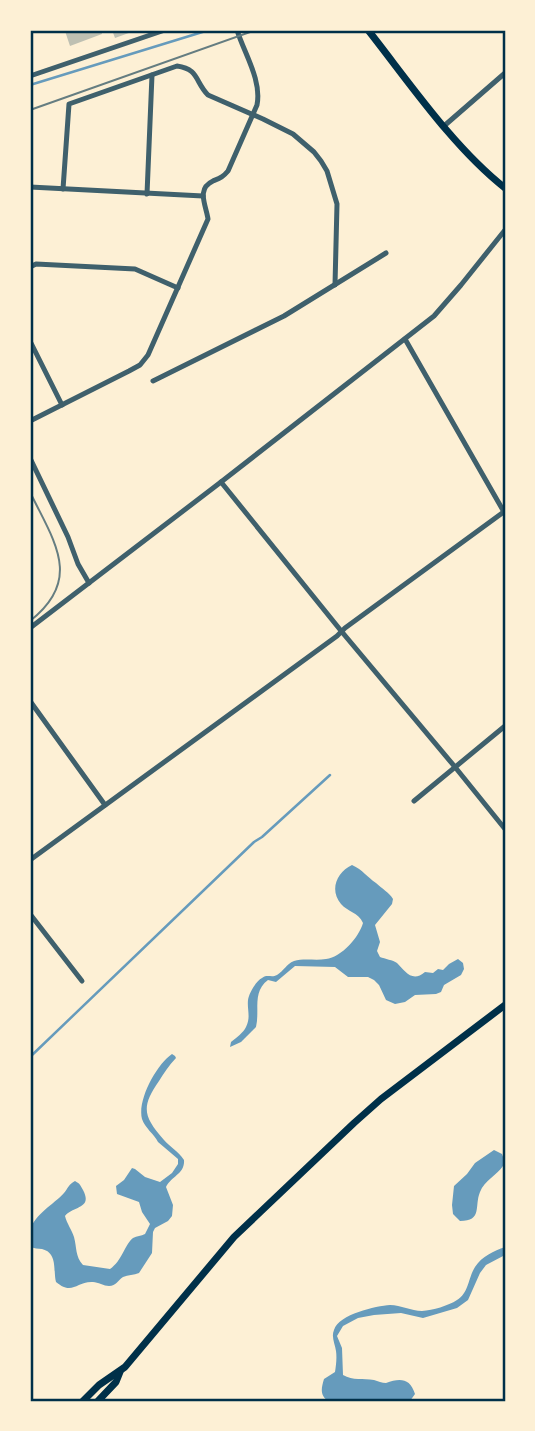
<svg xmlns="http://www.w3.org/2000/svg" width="535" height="1431" viewBox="0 0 535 1431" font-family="Lora,serif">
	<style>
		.water { fill: #669bbc }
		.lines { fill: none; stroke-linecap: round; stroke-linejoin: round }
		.stream { stroke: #669bbc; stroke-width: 2.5 }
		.building { fill: #bec0b2 }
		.minor { stroke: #3f606c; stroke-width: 5 }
		.secondary { stroke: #003049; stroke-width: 7 }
		.tram { stroke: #657d81; stroke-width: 2 }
		.neatline { fill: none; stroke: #003049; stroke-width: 2.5 }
	</style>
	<rect width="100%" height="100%" fill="#fdf0d5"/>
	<g class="water">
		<path d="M352,865C363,870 367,877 376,883C382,889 389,892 393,899L392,904L375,925L380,942L377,951L380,957C385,959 393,960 397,963C405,971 412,983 425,972L433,973L438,969L443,970L449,964L458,959L463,963L464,969L461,975L444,985L441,992L436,994L415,995L405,1002L395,1004L386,1000L379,985L374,980L368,977H348L335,967L295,966L276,982L268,980C252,992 260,1010 256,1027L241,1042L230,1047L231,1042C237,1037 243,1033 246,1027C251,1017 247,1010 248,1000C249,993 256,981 262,978C267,974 272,978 277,975C284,971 286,964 294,961C304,958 316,961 326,959C342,957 359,937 363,923C358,912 348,912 341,904C329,890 337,872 352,865Z"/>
		<path d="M172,1054L175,1056L176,1058C169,1065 164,1073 159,1081C141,1107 143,1116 164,1140C170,1147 178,1151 184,1160C185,1174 171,1176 166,1187L173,1205L172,1216L168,1221L155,1228L153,1232L152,1253L139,1273C134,1275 128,1275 123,1277C118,1280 116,1286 109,1286C104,1286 98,1282 93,1282C76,1281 73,1296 56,1282C53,1270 58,1253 42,1249C38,1249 34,1248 30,1247C30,1242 28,1234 30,1230C35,1214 53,1205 64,1193C68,1188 69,1184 75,1181C81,1185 79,1183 83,1190C93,1209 73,1206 65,1216C67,1224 72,1230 74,1237C77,1248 75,1256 83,1265L110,1269C122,1261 125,1244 133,1238C137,1236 141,1236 145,1234L150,1224L142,1212L139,1202L117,1194L116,1186L124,1180L132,1168L135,1169L145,1177L160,1182L172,1173L178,1164V1159L158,1142C154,1134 145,1128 142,1119C137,1100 157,1064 172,1054Z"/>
		<path d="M494,1150L502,1154L505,1162L503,1166C497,1175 484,1181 480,1192C474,1206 483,1221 460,1221L453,1214L452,1205L454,1186L467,1174L475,1163Z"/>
		<path d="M505,1247V1255L486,1265L480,1273L468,1300L457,1308L423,1318L401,1313L374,1315L358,1318L343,1326L337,1336L342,1348L343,1375C353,1381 363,1378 374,1380C378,1381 382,1383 386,1383C400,1378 410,1378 415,1394L410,1401H328C320,1395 321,1389 324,1379L335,1372C336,1365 337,1358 336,1351C335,1344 331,1337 334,1330C339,1314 376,1306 390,1305C401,1305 411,1311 422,1311C433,1310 448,1306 457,1300C469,1293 468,1278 475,1267C482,1256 494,1251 505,1247Z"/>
	</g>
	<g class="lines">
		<g class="stream">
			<polyline points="30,85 209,30"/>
			<polyline points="30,1057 254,842 262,837 330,775"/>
		</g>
	</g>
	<g class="building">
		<polygon points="68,30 101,30 102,34 70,46 65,31"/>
		<polygon points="112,30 137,30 115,38"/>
	</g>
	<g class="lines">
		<g class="minor">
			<polyline points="30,76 165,30"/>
			<polyline points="444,126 505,73"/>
			<polyline points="30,187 203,196"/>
			<path d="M63,189L69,104L177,66C199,69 195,82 208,95L263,119L293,134L314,152L321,161L327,171L337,204L335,285"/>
			<polyline points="147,194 152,75"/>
			<polyline points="30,267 36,264 135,269 178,288"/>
			<polyline points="405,339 504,512"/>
			<polyline points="30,341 62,405"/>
			<polyline points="153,381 284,316 386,253"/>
			<path d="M30,421L129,371L140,365L148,355L208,219C206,205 196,189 213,181C220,178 223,177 228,171L257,105C262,80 244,53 237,30"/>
			<polyline points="30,458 68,537 78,564 89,583"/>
			<polyline points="221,482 342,632 455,767 505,829"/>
			<polyline points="30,628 221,482 434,316 461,285 505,230"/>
			<polyline points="30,701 105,805"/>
			<polyline points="414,801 505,726"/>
			<polyline points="30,860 337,636 345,628 505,511"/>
			<polyline points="30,914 82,981"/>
		</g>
		<g class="secondary">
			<path d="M368,30C409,82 453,147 505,188"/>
			<polyline points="83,1401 99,1385 125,1367 234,1237 354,1123 381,1099 505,1005"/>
			<polyline points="98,1401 116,1382 120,1372"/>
		</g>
		<g class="tram">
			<polyline points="30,110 256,30"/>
			<path d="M30,492C53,540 84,579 30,621"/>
		</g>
	</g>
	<rect width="535" height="1431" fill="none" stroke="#fdf0d5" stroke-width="63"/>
	<rect x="32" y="32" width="472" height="1368" class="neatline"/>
</svg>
